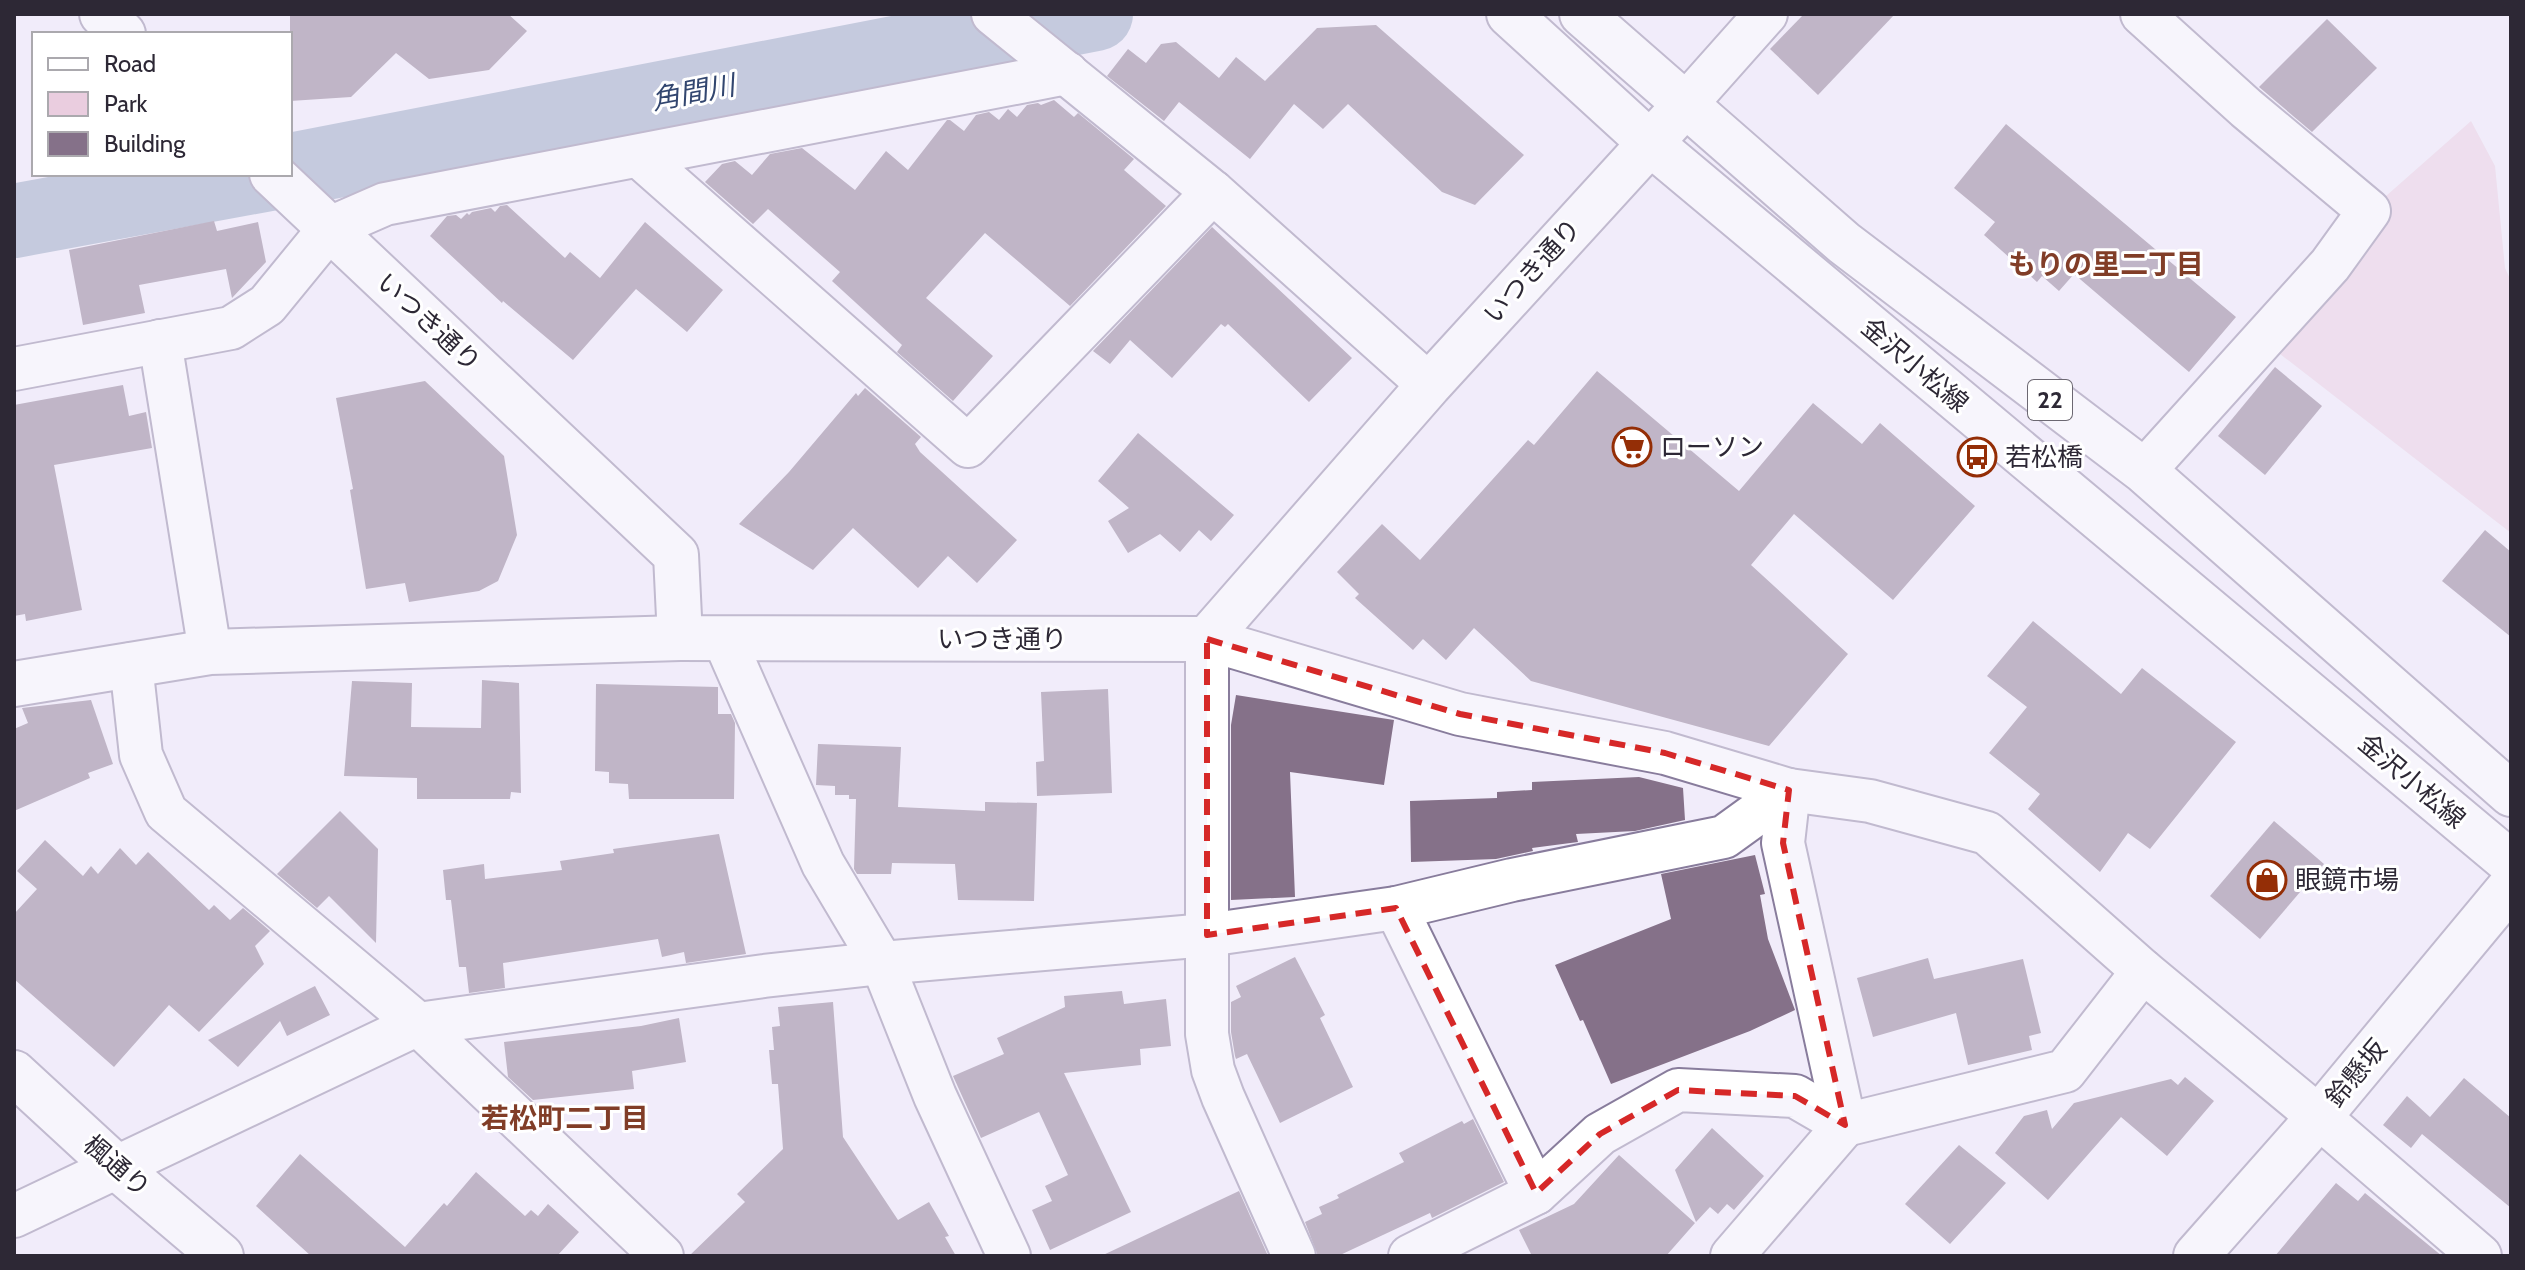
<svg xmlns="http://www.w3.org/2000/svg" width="2525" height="1270" viewBox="0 0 2525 1270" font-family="Cabin,'Noto Sans JP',sans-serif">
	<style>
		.green { fill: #eacddf }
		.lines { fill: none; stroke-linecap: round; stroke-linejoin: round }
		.river { stroke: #91a0bc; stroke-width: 74 }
		.building { fill: #857189 }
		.minor-casing { stroke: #887c9c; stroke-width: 46 }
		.tertiary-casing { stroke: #887c9c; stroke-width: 48 }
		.primary-casing { stroke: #887c9c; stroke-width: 48 }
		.minor { stroke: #fff; stroke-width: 42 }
		.tertiary { stroke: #fff; stroke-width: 44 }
		.primary { stroke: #fff; stroke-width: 44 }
		.marked { fill: none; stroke: #d62828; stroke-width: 6; stroke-dasharray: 16 10; stroke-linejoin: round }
		.labels { text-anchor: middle; stroke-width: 6; stroke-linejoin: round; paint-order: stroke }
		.shield { fill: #fff; stroke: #6c6872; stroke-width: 2 }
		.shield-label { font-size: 24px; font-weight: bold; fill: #2d2835 }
		.street-label { font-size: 26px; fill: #2d2835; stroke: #fff }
		.poi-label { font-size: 26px; fill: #2d2835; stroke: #fff; text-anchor: start }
		.water-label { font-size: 28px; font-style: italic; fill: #32466f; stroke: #fff }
		.neighbourhood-label { font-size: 28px; font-weight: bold; fill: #813d27; stroke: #fff }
	</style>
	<rect width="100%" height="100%" fill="#f1ecfa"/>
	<polygon class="green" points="2471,121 2495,166 2505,268 2511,281 2511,533 2262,340 2369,211"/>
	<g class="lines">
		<g class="river">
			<polyline points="290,170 1096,14"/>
			<polyline points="14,221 269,174"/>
		</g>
	</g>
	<g class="building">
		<polygon points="290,14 508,14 527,31 489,70 429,79 396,53 351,97 290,101"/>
		<polygon points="1804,14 1895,14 1818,95 1770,49"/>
		<polygon points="2327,19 2377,68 2312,132 2259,87"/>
		<polygon points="1376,25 1524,155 1475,205 1442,192 1348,104 1323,129 1294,104 1250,159 1179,102 1164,121 1107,76 1128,49 1146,63 1161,44 1176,42 1219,78 1236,57 1265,81 1317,28"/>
		<polygon points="1054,100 1074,117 1078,113 1134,159 1124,170 1166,206 1070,306 985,233 926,298 993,356 953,401 897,352 902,345 832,281 840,272 768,209 753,224 705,182 722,164 735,161 752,175 770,154 802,148 855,190 886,151 908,170 947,120 950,120 964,131 976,115 989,112 999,120 1008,109 1017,117 1027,105 1038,103 1041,105"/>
		<polygon points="2006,124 2236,317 2189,372 2074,274 2059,291 2042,276 2037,282 1984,235 1995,222 1954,188"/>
		<polygon points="507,205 565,258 570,252 600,278 645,222 723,290 687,332 636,289 573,360 503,301 502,303 430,236 447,216 456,215 461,219 467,213 469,215 472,212 491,208 495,212 500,206"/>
		<polygon points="214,221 217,231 258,222 266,262 232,298 226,269 139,285 145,313 83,325 69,250"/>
		<polygon points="1212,227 1352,358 1309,402 1228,324 1225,327 1221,324 1172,378 1130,340 1110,364 1093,351"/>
		<polygon points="2275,367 2322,406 2265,475 2218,436"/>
		<polygon points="1597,371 1739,491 1813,403 1862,444 1880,423 1975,506 1893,600 1794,514 1751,565 1848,654 1769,746 1531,681 1474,628 1446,660 1423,639 1413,650 1355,598 1359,594 1337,572 1382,524 1420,560 1528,440 1534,445"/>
		<polygon points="425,381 504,456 517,535 498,581 479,591 409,602 405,583 366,589 350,490 353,489 336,398"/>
		<polygon points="123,385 129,416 146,412 152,448 54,465 82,610 26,621 25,614 14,616 14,405"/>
		<polygon points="865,388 921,437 915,444 920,452 1017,540 977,583 948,556 918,588 853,528 813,570 739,524 789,472 856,393 858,396"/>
		<polygon points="1138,433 1234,515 1211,541 1199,530 1180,552 1160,534 1128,553 1108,521 1129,508 1098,481"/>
		<polygon points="2485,530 2511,552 2511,637 2442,581"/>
		<polygon points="2033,621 2121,694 2142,668 2236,742 2150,849 2128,833 2100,872 2028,809 2040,794 1989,753 2027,707 1987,676"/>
		<polygon points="482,680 519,683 521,793 511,792 510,799 417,799 417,778 344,776 352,681 412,683 411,727 481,728"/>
		<polygon points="596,684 718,687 718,714 731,714 735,723 734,799 629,799 628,784 609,783 609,772 595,771"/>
		<polygon points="1108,689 1112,793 1037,796 1036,762 1044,761 1041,692"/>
		<polygon points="1236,695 1394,720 1384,785 1290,772 1295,897 1231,900 1231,725"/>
		<polygon points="91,700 113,764 88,773 90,778 14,811 14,729 28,723 22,708"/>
		<polygon points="818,744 901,747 898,807 985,811 985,802 1037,803 1034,901 958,900 955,864 892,863 891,874 857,874 854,869 856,799 849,799 849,795 835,795 835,786 816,785"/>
		<polygon points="1639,777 1683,788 1685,820 1635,831 1576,834 1578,842 1532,848 1533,851 1496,859 1411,862 1410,801 1497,798 1497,792 1532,790 1532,782"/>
		<polygon points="340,811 378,849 376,943 329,896 317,908 277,874"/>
		<polygon points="2274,821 2324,864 2260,939 2210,896"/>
		<polygon points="719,834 746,954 686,963 684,952 662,957 658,939 503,963 505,988 469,993 466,967 459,967 451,900 446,900 443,870 484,864 485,879 562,870 560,861 614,853 613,849"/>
		<polygon points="45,840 83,876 91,866 98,874 120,848 136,865 148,852 209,910 214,905 230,920 243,908 270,931 255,946 264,964 199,1032 169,1005 114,1067 14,979 14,914 37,889 17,871"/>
		<polygon points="1755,855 1765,894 1760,895 1768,939 1795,1010 1750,1031 1611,1084 1583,1020 1580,1021 1555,965 1671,919 1661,874"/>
		<polygon points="1295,957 1325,1015 1320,1018 1353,1087 1280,1123 1247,1054 1236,1059 1235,1056 1231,1032 1231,1002 1241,997 1236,986"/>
		<polygon points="1928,958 1934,979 2023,959 2041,1033 2029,1036 2032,1050 1968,1065 1956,1013 1873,1037 1857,978"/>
		<polygon points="315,986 330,1015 287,1036 280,1021 238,1067 208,1040"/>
		<polygon points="1122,991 1124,1004 1166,999 1171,1046 1140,1049 1141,1065 1064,1073 1131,1212 1050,1250 1032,1210 1052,1201 1045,1186 1068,1175 1039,1112 981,1138 953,1076 1004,1054 997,1038 1065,1007 1064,996"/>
		<polygon points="833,1002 843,1137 898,1220 929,1202 949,1236 945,1237 956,1256 689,1256 745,1202 737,1194 783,1149 778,1084 772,1084 769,1050 774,1050 772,1027 780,1026 778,1007"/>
		<polygon points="679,1018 686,1062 632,1071 634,1089 533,1100 508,1077 504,1042 641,1026"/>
		<polygon points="2185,1077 2214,1101 2167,1156 2121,1117 2048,1200 1995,1153 2024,1116 2047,1110 2052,1129 2074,1103 2171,1079 2178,1085"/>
		<polygon points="2464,1078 2511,1118 2511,1208 2422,1134 2411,1148 2383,1125 2407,1096 2430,1117"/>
		<polygon points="1473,1119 1504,1182 1432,1218 1430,1213 1338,1256 1318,1256 1305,1222 1322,1214 1319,1207 1339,1198 1337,1195 1404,1162 1399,1153 1462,1121 1464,1124"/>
		<polygon points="1712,1128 1764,1176 1734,1210 1727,1204 1718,1214 1710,1207 1696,1222 1675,1170"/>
		<polygon points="1959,1145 2006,1183 1950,1244 1905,1204"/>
		<polygon points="300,1154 405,1247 444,1203 447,1206 476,1172 525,1216 531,1210 538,1216 548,1204 579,1232 557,1256 311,1256 256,1206"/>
		<polygon points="1619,1155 1695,1223 1666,1256 1532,1256 1519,1230 1574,1204"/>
		<polygon points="2336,1183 2358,1201 2365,1193 2442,1256 2275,1256"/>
		<polygon points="1239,1191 1268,1256 1101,1256"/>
	</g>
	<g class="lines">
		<defs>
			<g id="minor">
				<polyline points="993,14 1213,192 1429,385"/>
				<polyline points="2142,14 2246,108 2369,211 2330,265 2144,471"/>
				<polyline points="1685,105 1766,14"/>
				<polyline points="639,156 968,446 1213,192"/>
				<polyline points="160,341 210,652"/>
				<polyline points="14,369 231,328 267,305 330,228 385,204 1067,73"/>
				<polyline points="724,639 823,864 882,963 935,1096 1009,1256"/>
				<polyline points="131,664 141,755 166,812 418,1024 662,1256"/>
				<polyline points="1789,790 1783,843 1845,1125"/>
				<polyline points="1396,908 1536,1193"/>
				<polyline points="14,1216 418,1024 764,976 882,963 1207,935 1396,908 1512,880 1724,837 1789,790"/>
				<polyline points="1294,1256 1223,1097 1213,1070 1207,1034 1207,639 1460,714 1665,753 1789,790 1870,801 1987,833 2143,971 2319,1117 2480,1256"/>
				<polyline points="1410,1256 1536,1193 1600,1134 1678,1090 1795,1096 1845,1125 2065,1071 2143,971"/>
				<polyline points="1732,1256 1845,1125"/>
			</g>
			<g id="tertiary">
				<polyline points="102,14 123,34"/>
				<polyline points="272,174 676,555 680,638 1207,639 1429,385 1685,105"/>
				<polyline points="14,684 210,652 680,638"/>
				<polyline points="14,1073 115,1166 221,1256"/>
				<polyline points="2196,1256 2319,1117 2511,886"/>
			</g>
			<g id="primary">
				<polyline points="1509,14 1649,142 2511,863"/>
				<polyline points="1582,14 1844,243 2144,471 2511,794"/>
			</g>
		</defs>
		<use href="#minor" class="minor-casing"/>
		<use href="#tertiary" class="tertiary-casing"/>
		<use href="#primary" class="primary-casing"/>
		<use href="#minor" class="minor"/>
		<use href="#tertiary" class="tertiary"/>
		<use href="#primary" class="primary"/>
	</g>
	<path d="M0 0H2525V1270H0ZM1207,639L1460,714L1665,753L1789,790L1783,843L1845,1125L1795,1096L1678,1090L1600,1134L1536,1193L1396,908L1207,935Z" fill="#f1ecfa" fill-opacity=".55" fill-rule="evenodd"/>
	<path class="marked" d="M1207,639L1460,714L1665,753L1789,790L1783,843L1845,1125L1795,1096L1678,1090L1600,1134L1536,1193L1396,908L1207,935Z"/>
	<defs>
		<symbol id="supermarket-ring" viewBox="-11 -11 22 22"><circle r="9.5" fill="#fff" stroke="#942e06" stroke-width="1.5"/><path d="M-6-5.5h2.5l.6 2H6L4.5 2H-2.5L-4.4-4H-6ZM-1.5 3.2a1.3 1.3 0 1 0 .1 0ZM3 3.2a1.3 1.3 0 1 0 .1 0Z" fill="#942e06"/></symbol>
		<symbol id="bus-ring" viewBox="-11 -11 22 22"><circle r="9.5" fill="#fff" stroke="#942e06" stroke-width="1.5"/><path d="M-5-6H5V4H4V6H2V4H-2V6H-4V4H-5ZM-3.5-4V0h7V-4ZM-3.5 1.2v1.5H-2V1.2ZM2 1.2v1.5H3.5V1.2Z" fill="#942e06"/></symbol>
		<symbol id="shop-ring" viewBox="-11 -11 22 22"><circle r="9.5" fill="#fff" stroke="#942e06" stroke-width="1.5"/><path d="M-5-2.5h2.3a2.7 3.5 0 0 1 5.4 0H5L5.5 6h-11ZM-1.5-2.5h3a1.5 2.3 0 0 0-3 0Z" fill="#942e06"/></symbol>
	</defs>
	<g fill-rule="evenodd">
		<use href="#supermarket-ring" x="1610" y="425" width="44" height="44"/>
		<use href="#bus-ring" x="1955" y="435" width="44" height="44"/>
		<use href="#shop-ring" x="2245" y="858" width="44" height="44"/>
	</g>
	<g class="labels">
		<rect class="shield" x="2028" y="380" width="44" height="40" rx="6"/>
		<g class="shield-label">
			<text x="2050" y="408">22</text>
		</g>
		<g class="street-label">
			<text transform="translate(1532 271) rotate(-48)" y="9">いつき通り</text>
			<text transform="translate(429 322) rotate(43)" y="9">いつき通り</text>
			<text transform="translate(1915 365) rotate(40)" y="9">金沢小松線</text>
			<text x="1002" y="648">いつき通り</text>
			<text transform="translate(2412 781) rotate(40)" y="9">金沢小松線</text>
			<text transform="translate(2356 1073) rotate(-50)" y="9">鈴懸坂</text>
			<text transform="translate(117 1166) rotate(41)" y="9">楓通り</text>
		</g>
		<g class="poi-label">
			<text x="1660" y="456">ローソン</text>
			<text x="2005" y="466">若松橋</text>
			<text x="2295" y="889">眼鏡市場</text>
		</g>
		<g class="water-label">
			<text transform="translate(693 92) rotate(-11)" y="10">角間川</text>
		</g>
		<g class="neighbourhood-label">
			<text x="2106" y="274">もりの里二丁目</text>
			<text x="565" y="1128">若松町二丁目</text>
		</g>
	</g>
	<rect width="2525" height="1270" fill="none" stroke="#2d2835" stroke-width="32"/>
	<rect x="32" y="32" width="260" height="144" fill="#ffffff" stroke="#aba9ae" stroke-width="2"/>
	<rect x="48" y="58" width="40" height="12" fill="#ffffff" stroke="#aba9ae" stroke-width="2"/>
	<text x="104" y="72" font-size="24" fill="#2d2835">Road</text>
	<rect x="48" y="92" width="40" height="24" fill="#eacddf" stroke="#aba9ae" stroke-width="2"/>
	<text x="104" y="112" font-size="24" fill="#2d2835">Park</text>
	<rect x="48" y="132" width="40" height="24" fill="#857189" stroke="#aba9ae" stroke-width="2"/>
	<text x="104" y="152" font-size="24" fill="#2d2835">Building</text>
</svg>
